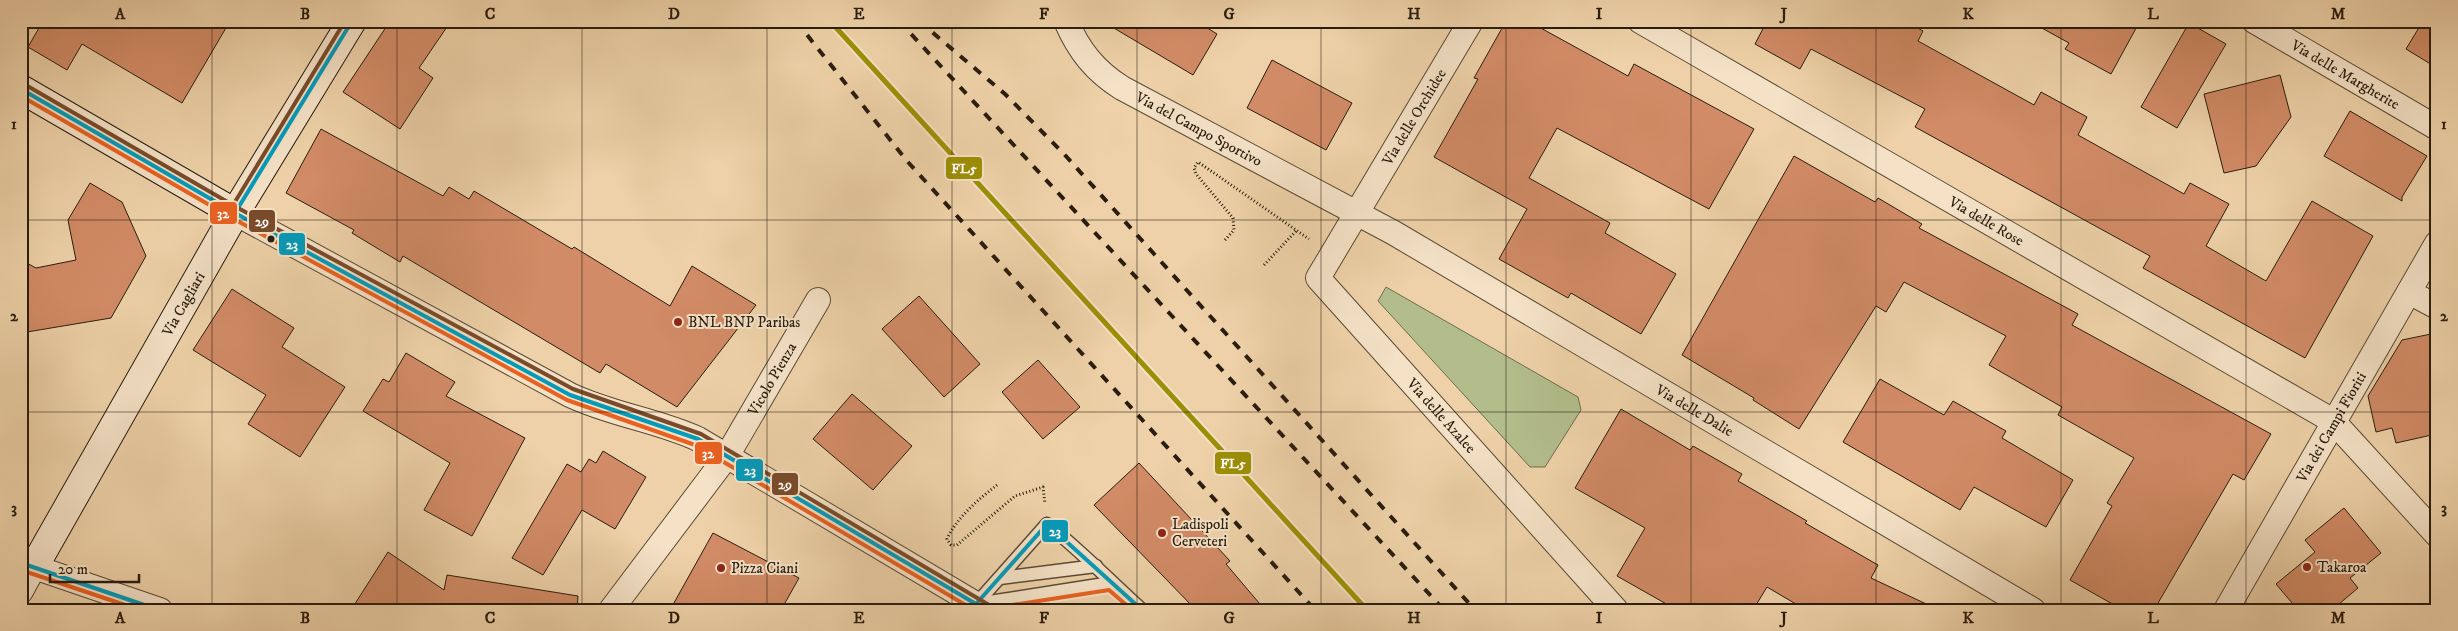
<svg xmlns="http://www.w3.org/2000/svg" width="2458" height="631" viewBox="0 0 2458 631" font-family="'IM FELL DW Pica',serif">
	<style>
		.green { fill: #b3bd8c; stroke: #6e6d4e }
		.building { fill: #d18b66; stroke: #291d0f }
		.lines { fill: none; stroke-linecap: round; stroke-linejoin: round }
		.lane-casing { stroke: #5a4a35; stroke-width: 15 }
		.street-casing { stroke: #5a4a35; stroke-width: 26 }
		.secondary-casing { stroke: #291d0f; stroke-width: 30 }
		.path { stroke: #291d0f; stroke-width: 3; stroke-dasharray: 1 2.5; stroke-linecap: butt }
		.lane { stroke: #f4e1c6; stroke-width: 12 }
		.street { stroke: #f4e1c6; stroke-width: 24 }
		.secondary { stroke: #f4e1c6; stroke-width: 28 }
		.rail { stroke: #291d0f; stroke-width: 4; stroke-dasharray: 9 9; stroke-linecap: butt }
		.bus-1-casing { stroke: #f4e1c6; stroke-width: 8 }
		.bus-2-casing { stroke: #f4e1c6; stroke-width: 8 }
		.bus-3-casing { stroke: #f4e1c6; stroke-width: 8 }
		.bus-1 { stroke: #049bbb; stroke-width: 4 }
		.bus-2 { stroke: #e86121; stroke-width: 4 }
		.bus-3 { stroke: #7a4b2a; stroke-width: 4 }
		.rail-1-casing { stroke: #f4e1c6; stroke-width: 9 }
		.rail-1 { stroke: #9d8f05; stroke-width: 5 }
		.grid { fill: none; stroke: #291d0f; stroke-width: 1; stroke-opacity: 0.55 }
		.bus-dot { fill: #291d0f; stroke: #f4e1c6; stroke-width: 2 }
		.poi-dot { fill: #8f2418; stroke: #f4e1c6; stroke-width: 2 }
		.labels { text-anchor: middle; stroke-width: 4; stroke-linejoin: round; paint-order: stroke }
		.street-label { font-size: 15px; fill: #291d0f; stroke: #f4e1c6 }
		.poi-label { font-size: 15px; fill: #291d0f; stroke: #f4e1c6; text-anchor: start }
		.line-badge { stroke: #f4e1c6; stroke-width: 2 }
		.badge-label { font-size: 14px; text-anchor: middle; font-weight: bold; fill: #fff }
		.neatline { fill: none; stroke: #291d0f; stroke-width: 2 }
		.grid-label { font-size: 16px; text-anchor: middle; font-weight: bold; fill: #291d0f }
	</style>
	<rect width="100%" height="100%" fill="#eed1a8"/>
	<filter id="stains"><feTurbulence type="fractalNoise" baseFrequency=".004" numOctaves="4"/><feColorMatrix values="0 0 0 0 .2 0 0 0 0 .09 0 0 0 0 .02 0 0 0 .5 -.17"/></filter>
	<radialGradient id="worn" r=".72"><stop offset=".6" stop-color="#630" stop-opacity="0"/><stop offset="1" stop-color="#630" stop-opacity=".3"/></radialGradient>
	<polygon class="green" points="1386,287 1578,397 1581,410 1545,467 1530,467 1378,301"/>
	<g class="building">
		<polygon points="43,21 230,21 182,103 82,44 67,70 28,47"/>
		<polygon points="390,21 451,21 419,68 433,78 400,129 343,92"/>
		<polygon points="1102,21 1196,21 1217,34 1193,75"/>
		<polygon points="1506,21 1528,21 1628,76 1634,64 1754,129 1709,209 1557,128 1529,178 1610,223 1605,233 1676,274 1641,334 1571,293 1568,298 1499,259 1527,209 1434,157 1478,79 1474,78"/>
		<polygon points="1767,21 1905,21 1923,31 1918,41 2034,105 2041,92 2087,117 2078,135 2184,194 2190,183 2229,204 2206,246 2266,281 2312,201 2373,236 2305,358 2143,268 2150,256 1915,127 1925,109 1811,49 1800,69 1755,44"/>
		<polygon points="2029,21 2140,21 2111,74 2065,49 2069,43"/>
		<polygon points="2423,21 2437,21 2437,68 2406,49"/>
		<polygon points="2189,23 2226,44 2177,128 2141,107"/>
		<polygon points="1272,60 1352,103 1326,150 1247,108"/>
		<polygon points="2280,75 2291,117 2256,166 2224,173 2204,94"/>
		<polygon points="2350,111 2427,156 2402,197 2402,201 2324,156"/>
		<polygon points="321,129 443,196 449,187 469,199 474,191 572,249 574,247 670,306 692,266 756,305 677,407 606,364 600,373 403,256 400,262 352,233 354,230 286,193"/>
		<polygon points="1794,156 1875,202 1878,198 1922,224 1919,228 2078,314 2072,325 2271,434 2244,480 2233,474 2154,610 2123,610 2070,580 2112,506 2107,503 2134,458 2058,415 2062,407 1989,365 2006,336 1904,282 1886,312 1876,306 1799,429 1753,400 1754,398 1682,355"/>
		<polygon points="90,183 122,202 146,256 111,318 21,333 21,260 36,268 76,260 68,220"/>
		<polygon points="232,289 294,328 282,347 345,387 300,457 248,424 266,395 193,350"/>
		<polygon points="919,296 980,364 944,397 882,329"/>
		<polygon points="2431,334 2437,358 2437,415 2431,417 2436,434 2396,443 2392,428 2376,432 2368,396 2402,340"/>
		<polygon points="406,353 455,382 446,396 525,438 472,536 424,510 450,463 363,411 383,379 389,382"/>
		<polygon points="1038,360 1080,407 1043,439 1002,392"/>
		<polygon points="1880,379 1944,415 1953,401 2006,431 2002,438 2073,480 2046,527 1974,487 1960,510 1843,442"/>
		<polygon points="852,394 912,446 873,490 813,439"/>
		<polygon points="1621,409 1690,450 1693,446 1742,474 1738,481 1807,521 1805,523 1878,565 1871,578 1939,610 1806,610 1767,587 1753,610 1677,610 1617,576 1645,528 1575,488"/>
		<polygon points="603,451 646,477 615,529 582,510 543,575 512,558 567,464 581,472 589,459 596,463"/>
		<polygon points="1139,463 1230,561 1226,564 1265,610 1196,610 1094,505"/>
		<polygon points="2344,508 2381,553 2350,578 2358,588 2332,610 2298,610 2276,584 2315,552 2305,540"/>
		<polygon points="713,533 799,578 781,610 670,610"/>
		<polygon points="388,552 444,590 447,575 578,596 577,610 351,610"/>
	</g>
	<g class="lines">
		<defs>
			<g id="lane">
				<polyline points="1000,578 1096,566"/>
				<path d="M976,604L1047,524C1081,551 1110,581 1142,610"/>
				<polyline points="976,604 1111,583"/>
			</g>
			<g id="street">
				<path id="s1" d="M1066,21C1079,51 1095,71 1122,88L1394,233L2033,610"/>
				<path id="s2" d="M1471,21L1318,278L1616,610"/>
				<path id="s3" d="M1640,21L2333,421L2437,535"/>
				<path id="s4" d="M2254,21L2437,128"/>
				<path d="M235,213L570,395C612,415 657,420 698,439L986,610"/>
				<polyline points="2409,292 2437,307"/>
				<polyline points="21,591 34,567 160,610"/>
				<path id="s5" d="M611,610L727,456L818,300"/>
				<path id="s6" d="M2226,610L2437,243"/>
			</g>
			<g id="secondary">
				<polyline points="21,89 235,213"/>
				<path id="s7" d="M21,563L34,567L235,213L352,21"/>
			</g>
		</defs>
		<use href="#lane" class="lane-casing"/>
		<use href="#street" class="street-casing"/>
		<use href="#secondary" class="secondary-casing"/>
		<g class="path">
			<polyline points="1225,240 1234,230 1233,218 1196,174 1194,168 1198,162 1309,239"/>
			<polyline points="1264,265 1296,231"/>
			<path d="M997,485C979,499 957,517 947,539L951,545H957L1015,496L1043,487L1045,504"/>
		</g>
		<use href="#lane" class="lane"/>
		<use href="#street" class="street"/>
		<use href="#secondary" class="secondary"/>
		<g class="rail">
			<polyline points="796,21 907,161 1315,610"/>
			<polyline points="899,21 1444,610"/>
			<polyline points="919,21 1005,94 1064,154 1475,610"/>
		</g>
		<defs>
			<g id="bus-1">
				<polyline points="21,89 235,213 570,395 698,439 986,610"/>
				<polyline points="235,213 352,21"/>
				<polyline points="21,563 159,610"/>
				<polyline points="976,604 1047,524 1142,610"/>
			</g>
			<g id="bus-2">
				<polyline points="21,96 232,218 567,400 695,445 974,610"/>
				<polyline points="21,570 140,610"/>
				<polyline points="980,610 1109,590 1132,610"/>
			</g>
			<g id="bus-3">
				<polyline points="24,84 238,208 573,389 701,434 989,605"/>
				<polyline points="230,210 345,21"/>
			</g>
		</defs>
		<use href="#bus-1" class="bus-1-casing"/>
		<use href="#bus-2" class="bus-2-casing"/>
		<use href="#bus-3" class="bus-3-casing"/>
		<use href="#bus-1" class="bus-1"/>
		<use href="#bus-2" class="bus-2"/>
		<use href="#bus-3" class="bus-3"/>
		<defs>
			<polyline id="rail-1" points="830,21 1367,610"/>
		</defs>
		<use href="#rail-1" class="rail-1-casing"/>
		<use href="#rail-1" class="rail-1"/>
	</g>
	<path class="grid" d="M212,21V610M397,21V610M582,21V610M767,21V610M952,21V610M1137,21V610M1321,21V610M1506,21V610M1691,21V610M1876,21V610M2061,21V610M2246,21V610M21,220H2437M21,412H2437"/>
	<circle class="bus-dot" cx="271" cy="239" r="4.5"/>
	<g class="poi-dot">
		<circle cx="678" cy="322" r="5"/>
		<circle cx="1162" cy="533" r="5"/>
		<circle cx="2307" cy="567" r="5"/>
		<circle cx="721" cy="568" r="5"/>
	</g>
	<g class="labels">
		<g class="street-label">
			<text dy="5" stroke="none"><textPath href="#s4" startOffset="106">Via delle Margherite</textPath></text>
			<text transform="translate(1414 117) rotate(-59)" y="5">Via delle Orchidee</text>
			<text dy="5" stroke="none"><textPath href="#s1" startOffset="176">Via del Campo Sportivo</textPath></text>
			<text dy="5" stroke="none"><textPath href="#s3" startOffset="400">Via delle Rose</textPath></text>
			<text dy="5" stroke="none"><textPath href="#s7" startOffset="316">Via Cagliari</textPath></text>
			<text dy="5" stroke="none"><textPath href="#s5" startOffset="282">Vicolo Pienza</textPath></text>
			<text dy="5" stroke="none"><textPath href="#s1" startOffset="746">Via delle Dalie</textPath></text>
			<text dy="5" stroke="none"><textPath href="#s2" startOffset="484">Via delle Azalee</textPath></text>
			<text dy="5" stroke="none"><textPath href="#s6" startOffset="211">Via dei Campi Fioriti</textPath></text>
		</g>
		<g class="poi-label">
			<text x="688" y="327">BNL BNP Paribas</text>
			<text x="1172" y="529">Ladispoli<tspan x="1172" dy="17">Cerveteri</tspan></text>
			<text x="2317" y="572">Takaroa</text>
			<text x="731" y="573">Pizza Ciani</text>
		</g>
	</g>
	<g class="line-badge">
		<rect x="945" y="156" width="38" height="24" rx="5" fill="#9d8f05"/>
		<rect x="209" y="201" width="29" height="24" rx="5" fill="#e86121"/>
		<rect x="248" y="209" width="28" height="24" rx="5" fill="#7a4b2a"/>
		<rect x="278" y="232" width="28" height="24" rx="5" fill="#049bbb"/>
		<rect x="694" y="441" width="29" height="24" rx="5" fill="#e86121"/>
		<rect x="1214" y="451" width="38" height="24" rx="5" fill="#9d8f05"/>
		<rect x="735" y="458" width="29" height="24" rx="5" fill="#049bbb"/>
		<rect x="771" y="472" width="28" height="24" rx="5" fill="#7a4b2a"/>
		<rect x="1041" y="519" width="28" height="24" rx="5" fill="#049bbb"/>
	</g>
	<g class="badge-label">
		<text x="964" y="173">FL5</text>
		<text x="223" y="218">32</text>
		<text x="262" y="226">29</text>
		<text x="292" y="249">23</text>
		<text x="708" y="458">32</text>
		<text x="1233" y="468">FL5</text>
		<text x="750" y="475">23</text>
		<text x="785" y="489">29</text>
		<text x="1055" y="536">23</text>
	</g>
	<rect width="2458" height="631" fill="none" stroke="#eed1a8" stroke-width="55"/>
	<path d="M50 574v8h89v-8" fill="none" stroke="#291d0f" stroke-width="2.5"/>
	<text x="58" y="574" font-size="15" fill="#291d0f" stroke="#f4e1c6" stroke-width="4" paint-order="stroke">20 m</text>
	<rect x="28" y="28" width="2402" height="576" class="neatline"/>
	<g class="grid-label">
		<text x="120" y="19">A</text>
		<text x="305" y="19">B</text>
		<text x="490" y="19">C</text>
		<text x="674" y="19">D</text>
		<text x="859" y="19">E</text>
		<text x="1044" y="19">F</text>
		<text x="1229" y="19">G</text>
		<text x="1414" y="19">H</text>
		<text x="1599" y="19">I</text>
		<text x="1784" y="19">J</text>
		<text x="1968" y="19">K</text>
		<text x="2153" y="19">L</text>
		<text x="2338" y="19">M</text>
		<text x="14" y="129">1</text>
		<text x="2444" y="129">1</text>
		<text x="14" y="321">2</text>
		<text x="2444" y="321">2</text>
		<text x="14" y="513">3</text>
		<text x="2444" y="513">3</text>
		<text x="120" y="623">A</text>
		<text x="305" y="623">B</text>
		<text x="490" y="623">C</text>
		<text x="674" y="623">D</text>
		<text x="859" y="623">E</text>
		<text x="1044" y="623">F</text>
		<text x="1229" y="623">G</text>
		<text x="1414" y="623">H</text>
		<text x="1599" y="623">I</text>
		<text x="1784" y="623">J</text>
		<text x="1968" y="623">K</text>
		<text x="2153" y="623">L</text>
		<text x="2338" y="623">M</text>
	</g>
	<rect width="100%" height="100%" filter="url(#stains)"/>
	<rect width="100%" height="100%" fill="url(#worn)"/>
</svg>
